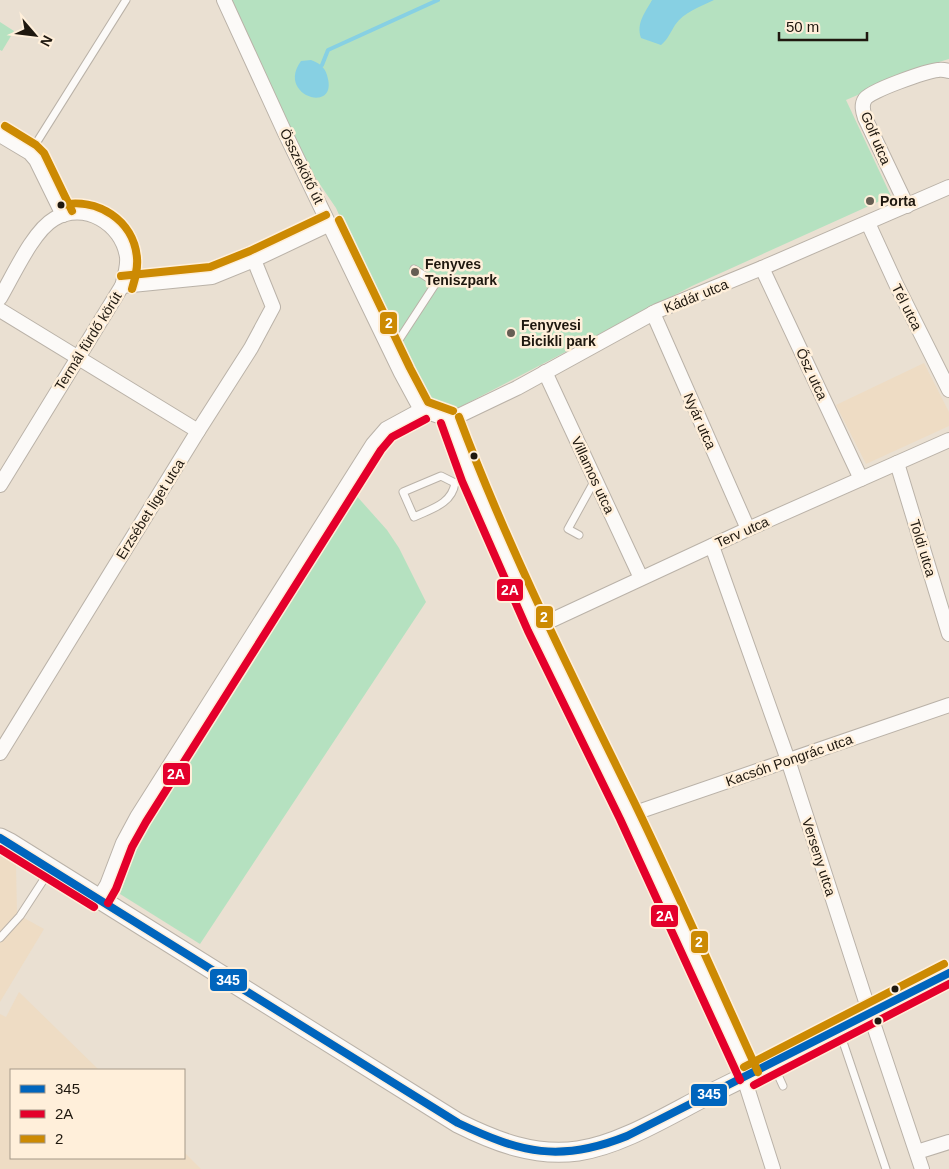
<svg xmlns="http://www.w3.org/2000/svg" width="949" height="1169" viewBox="0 0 949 1169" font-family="Arial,sans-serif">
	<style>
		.built { fill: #eedcc4 }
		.green { fill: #b5e1c0 }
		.water { fill: #87d0e3 }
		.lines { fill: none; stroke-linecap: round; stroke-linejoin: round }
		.stream { stroke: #87d0e3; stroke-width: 4 }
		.lane-casing { stroke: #bab2a8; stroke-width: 9 }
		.street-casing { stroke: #bab2a8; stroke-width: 16 }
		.secondary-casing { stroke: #bab2a8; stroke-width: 21 }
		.lane { stroke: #fcfaf8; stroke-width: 7 }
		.street { stroke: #fcfaf8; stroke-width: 14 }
		.secondary { stroke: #fcfaf8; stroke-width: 19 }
		.bus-1-casing { stroke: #ffefda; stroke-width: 11 }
		.bus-2-casing { stroke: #ffefda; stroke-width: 11 }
		.bus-3-casing { stroke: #ffefda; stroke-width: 11 }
		.bus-1 { stroke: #0065bd; stroke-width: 8 }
		.bus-2 { stroke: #e4002b; stroke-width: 8 }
		.bus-3 { stroke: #cc8a03; stroke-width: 8 }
		.poi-dot { fill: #665e53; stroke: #ffefda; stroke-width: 2 }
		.bus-dot { fill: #1f180f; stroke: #ffefda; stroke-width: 2 }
		.labels { text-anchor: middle; stroke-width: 5; stroke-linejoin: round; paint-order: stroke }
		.street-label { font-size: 14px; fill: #1f180f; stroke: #ffefda }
		.poi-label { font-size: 14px; font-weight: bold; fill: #1f180f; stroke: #ffefda; text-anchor: start }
		.line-badge { stroke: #ffefda; stroke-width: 2 }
		.badge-label { font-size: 14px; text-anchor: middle; font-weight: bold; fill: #fff }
	</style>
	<rect width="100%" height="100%" fill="#eae0d2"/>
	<g class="built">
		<polygon points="924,363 949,412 949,426 866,464 836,405"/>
		<polygon points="0,856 16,863 17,914 44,929 0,1002"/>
		<polygon points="19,992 99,1070 11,1070 11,1158 184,1158 184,1152 201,1169 0,1169 0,1014 6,1017"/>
	</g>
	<g class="green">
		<polygon points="224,0 949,0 949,59 925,66 846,100 891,196 692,286 458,408 444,409 429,404 418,392 404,357 336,208 285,133"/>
		<polygon points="0,22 14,31 2,51 0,50"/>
		<polygon points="354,493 387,530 399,548 426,602 200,944 120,894 142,832 162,796"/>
	</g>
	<g class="water">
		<path d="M652,0H714C700,7 684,12 675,25C670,33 668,39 661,45L641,38C636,23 645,13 652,0Z"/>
		<path d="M311,60C321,64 326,68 328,79C336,114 276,95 301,61Z"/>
	</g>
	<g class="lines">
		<polyline class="stream" points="322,65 328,50 438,0"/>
		<defs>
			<g id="lane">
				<polyline points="30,153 126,0"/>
				<polyline points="391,352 436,283 414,269"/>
				<path d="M441,476L455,483C452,504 431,509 414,517L403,492Z"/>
				<polyline points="455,483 471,477"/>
				<polyline points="579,535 568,529 595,480"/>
				<polyline points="0,938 20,916 50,870"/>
				<polyline points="839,1030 886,1169"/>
				<polyline points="773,1064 783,1086"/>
			</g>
			<g id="street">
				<polyline points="224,0 285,133 401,373 421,410 450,420"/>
				<polyline points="0,135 30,153 36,160 63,215"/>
				<path d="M907,206L865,118C863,112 861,105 865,99C869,91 927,71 938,70C942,69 945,70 949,71"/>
				<polyline points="868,223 896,284 949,390"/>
				<polyline points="762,268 861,479"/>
				<polyline points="122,286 212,277 254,260 330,224"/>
				<path d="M0,298C13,276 33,231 54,219C84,201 122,223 127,257C128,267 125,276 122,286L0,485"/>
				<polyline points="0,310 198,431"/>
				<polyline points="653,313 748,529"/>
				<polyline points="545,372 641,578"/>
				<polyline points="450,420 471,477 537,627 629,815 749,1076"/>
				<polyline points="450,420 517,388 657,311 762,268 949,187"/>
				<polyline points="897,463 949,634"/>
				<polyline points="712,546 788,760 870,1014 922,1169"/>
				<polyline points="537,627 748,529 949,440"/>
				<polyline points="0,753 198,431 251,348 273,307 254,260"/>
				<polyline points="629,815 949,705"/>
				<polyline points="99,898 107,885 123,843 137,817 373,444 386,429 421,410"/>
				<polyline points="744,1078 773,1169"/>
				<polyline points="917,1152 949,1142"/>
			</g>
			<path id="secondary" d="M0,838L10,843L458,1123C496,1142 535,1157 578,1151C620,1145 667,1116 706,1096C787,1056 868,1015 949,973"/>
		</defs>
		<use href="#lane" class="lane-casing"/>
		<use href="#street" class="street-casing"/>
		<use href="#secondary" class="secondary-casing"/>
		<use href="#lane" class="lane"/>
		<use href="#street" class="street"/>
		<use href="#secondary" class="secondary"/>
		<defs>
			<path id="bus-1" d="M0,838L458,1123C521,1153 560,1163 627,1136L949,973"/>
			<g id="bus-2">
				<polyline points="441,423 462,481 528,631 620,819 740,1080"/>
				<polyline points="0,849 94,907"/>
				<polyline points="108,903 116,889 132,847 146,822 381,450 392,437 426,419"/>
				<polyline points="754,1085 949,984"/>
			</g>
			<g id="bus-3">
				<polyline points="5,126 36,145 44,153 72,211"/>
				<path d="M61,205C97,197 134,220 137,258C138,269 135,279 132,289"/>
				<polyline points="339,220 410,368 428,402 453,411"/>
				<polyline points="121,276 210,267 250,251 326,215"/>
				<path d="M459,417C509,551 574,679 637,808C679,895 718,984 758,1072"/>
				<polyline points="744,1067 944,964"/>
			</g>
		</defs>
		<use href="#bus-1" class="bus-1-casing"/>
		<use href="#bus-2" class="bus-2-casing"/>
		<use href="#bus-3" class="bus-3-casing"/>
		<use href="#bus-1" class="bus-1"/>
		<use href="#bus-2" class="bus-2"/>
		<use href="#bus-3" class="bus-3"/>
	</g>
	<g class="poi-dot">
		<circle cx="870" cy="201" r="5"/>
		<circle cx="415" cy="272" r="5"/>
		<circle cx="511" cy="333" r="5"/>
	</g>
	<g class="bus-dot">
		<circle cx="61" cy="205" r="4.5"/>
		<circle cx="474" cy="456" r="4.5"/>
		<circle cx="895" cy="989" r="4.5"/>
		<circle cx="878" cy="1021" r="4.5"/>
	</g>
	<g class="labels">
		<g class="street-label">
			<text transform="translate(876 138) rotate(67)" y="5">Golf utca</text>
			<text transform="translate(302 166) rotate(64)" y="5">Összekötő út</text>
			<text transform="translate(696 296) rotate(-22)" y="5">Kádár utca</text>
			<text transform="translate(907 307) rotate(63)" y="5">Tél utca</text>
			<text transform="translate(88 341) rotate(-58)" y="5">Termál fürdő körút</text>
			<text transform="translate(812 374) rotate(65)" y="5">Ősz utca</text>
			<text transform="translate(700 421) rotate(66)" y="5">Nyár utca</text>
			<text transform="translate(593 475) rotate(65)" y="5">Villamos utca</text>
			<text transform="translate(150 509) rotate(-58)" y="5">Erzsébet liget utca</text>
			<text transform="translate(742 532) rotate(-24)" y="5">Terv utca</text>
			<text transform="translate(923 548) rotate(73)" y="5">Toldi utca</text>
			<text transform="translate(789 760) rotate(-19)" y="5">Kacsóh Pongrác utca</text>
			<text transform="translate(819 857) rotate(72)" y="5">Verseny utca</text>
		</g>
		<g class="poi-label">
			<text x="880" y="206">Porta</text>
			<text x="425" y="269">Fenyves<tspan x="425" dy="16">Teniszpark</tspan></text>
			<text x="521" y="330">Fenyvesi<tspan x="521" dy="16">Bicikli park</tspan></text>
		</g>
	</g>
	<g class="line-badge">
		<rect x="379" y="311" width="19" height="24" rx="5" fill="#cc8a03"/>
		<rect x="496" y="578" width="28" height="24" rx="5" fill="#e4002b"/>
		<rect x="535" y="605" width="19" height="24" rx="5" fill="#cc8a03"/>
		<rect x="162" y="762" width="29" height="24" rx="5" fill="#e4002b"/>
		<rect x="650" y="904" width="29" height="24" rx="5" fill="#e4002b"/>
		<rect x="690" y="930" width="19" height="24" rx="5" fill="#cc8a03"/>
		<rect x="209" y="968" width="39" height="24" rx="5" fill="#0065bd"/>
		<rect x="690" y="1083" width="38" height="24" rx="5" fill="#0065bd"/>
	</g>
	<g class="badge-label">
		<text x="389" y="328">2</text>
		<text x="510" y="595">2A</text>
		<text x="544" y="622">2</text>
		<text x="176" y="779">2A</text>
		<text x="665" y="921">2A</text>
		<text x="699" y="947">2</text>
		<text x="228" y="985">345</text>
		<text x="709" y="1099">345</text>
	</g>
	<rect x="10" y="1069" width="175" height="90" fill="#ffefda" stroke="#a59989"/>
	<rect x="20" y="1085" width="25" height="8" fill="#0065bd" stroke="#a59989"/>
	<text x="55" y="1094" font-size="15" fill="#1f180f">345</text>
	<rect x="20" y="1110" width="25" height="8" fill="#e4002b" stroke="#a59989"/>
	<text x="55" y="1119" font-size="15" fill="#1f180f">2A</text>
	<rect x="20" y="1135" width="25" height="8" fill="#cc8a03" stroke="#a59989"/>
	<text x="55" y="1144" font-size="15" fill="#1f180f">2</text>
	<g transform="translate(35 35) rotate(118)" stroke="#ffefda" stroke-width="4" paint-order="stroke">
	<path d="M0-4L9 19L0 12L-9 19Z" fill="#1f180f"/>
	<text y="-8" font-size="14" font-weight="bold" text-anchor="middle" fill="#1f180f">N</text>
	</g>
	<path d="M779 32v8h88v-8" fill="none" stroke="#1f180f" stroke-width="2.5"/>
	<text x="786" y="32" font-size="15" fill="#1f180f" stroke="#ffefda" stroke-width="4" paint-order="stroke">50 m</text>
</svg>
